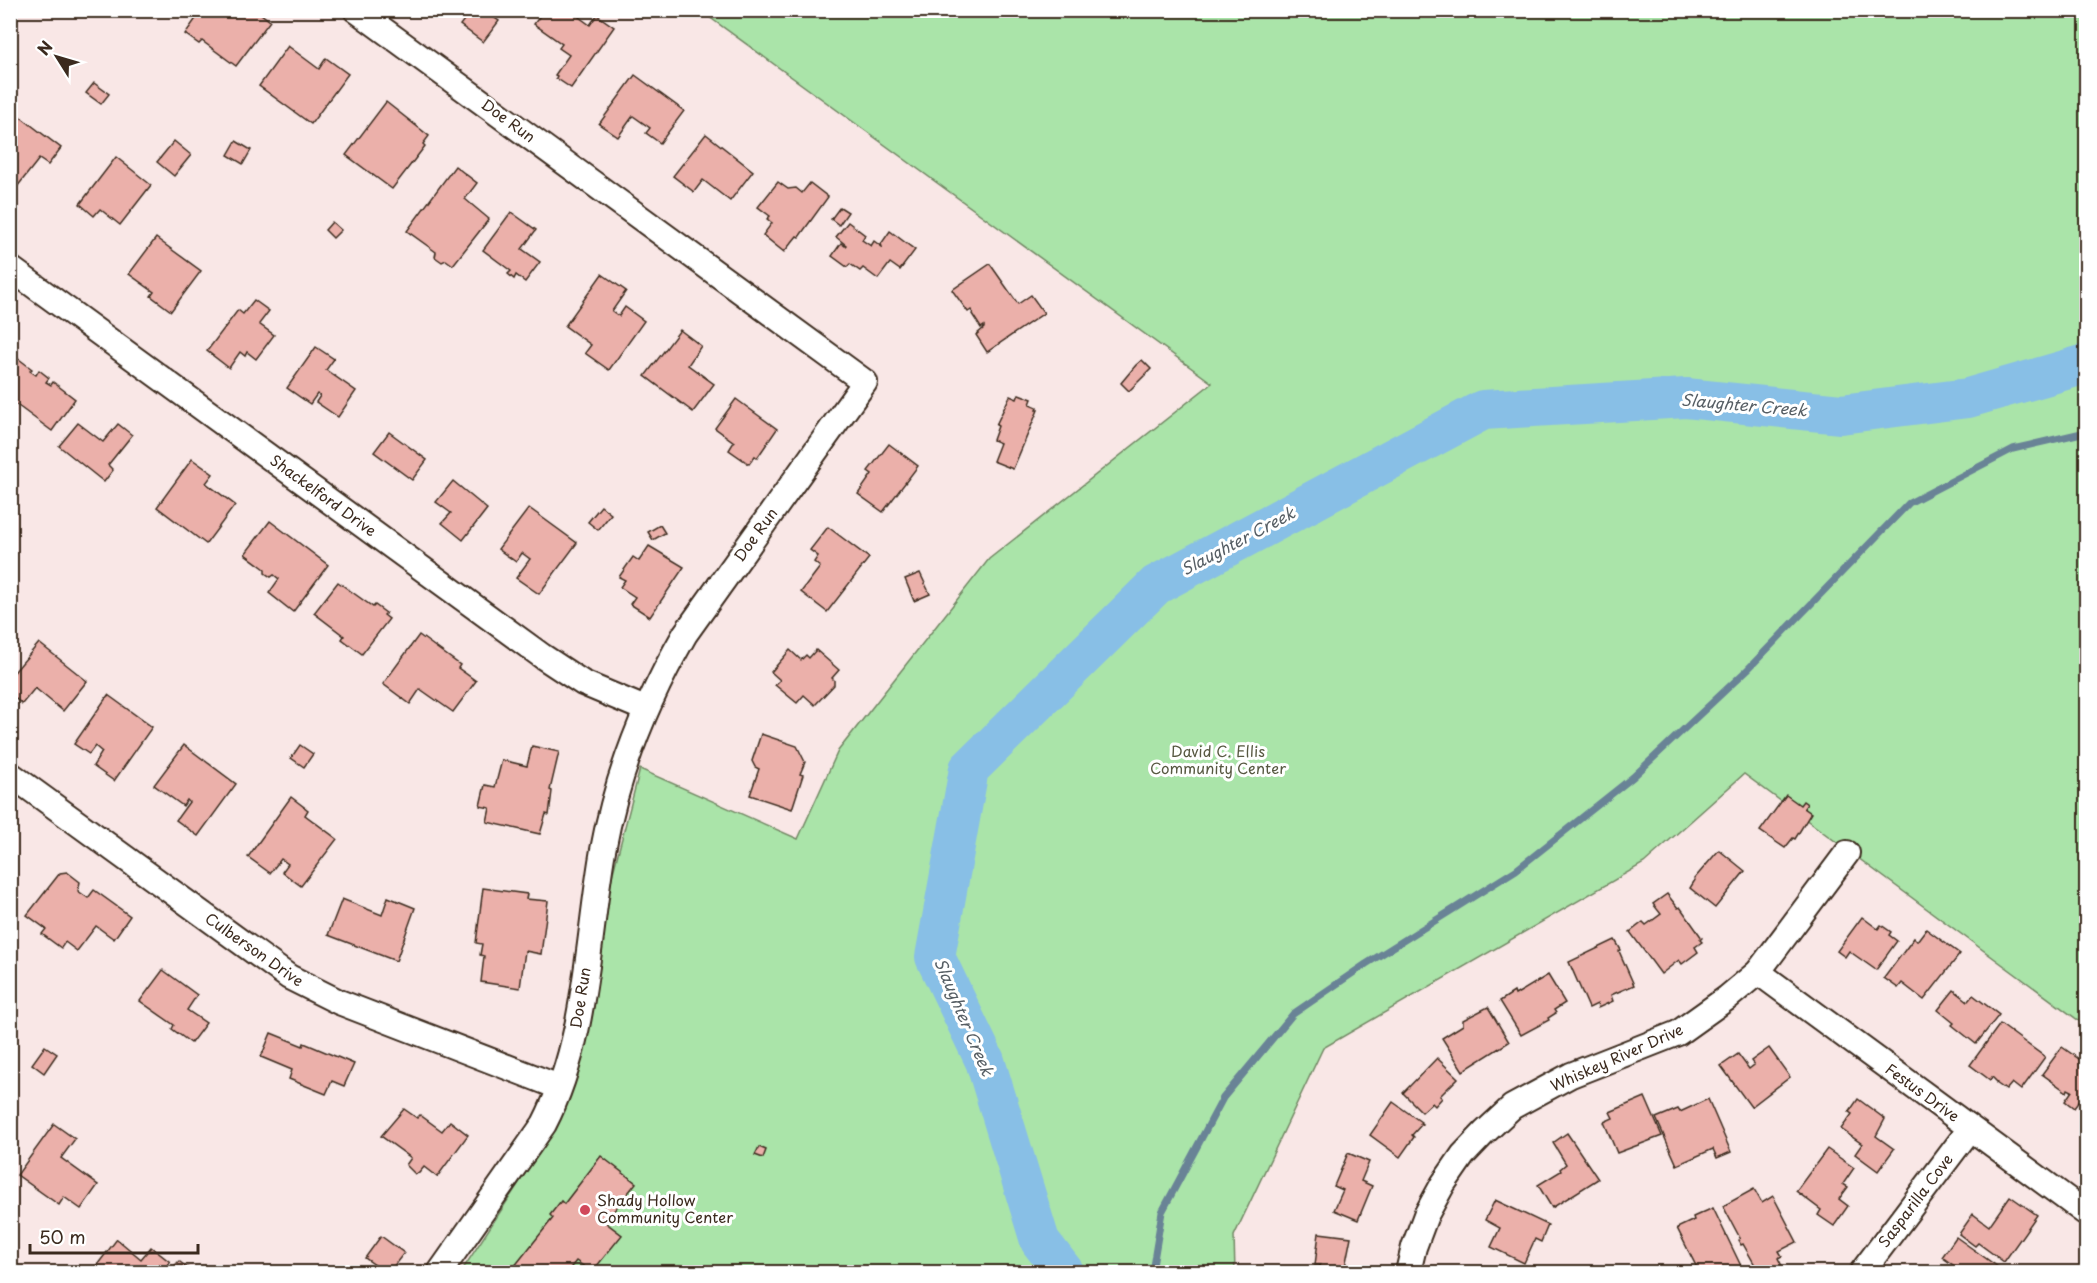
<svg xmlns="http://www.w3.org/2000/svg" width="2097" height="1283" viewBox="0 0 2097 1283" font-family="'Playpen Sans',sans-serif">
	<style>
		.green { fill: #aae4a9; stroke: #728764; stroke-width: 1.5 }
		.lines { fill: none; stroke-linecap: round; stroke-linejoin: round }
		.stream { stroke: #698396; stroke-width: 7 }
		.river { stroke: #88bfe6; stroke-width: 40 }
		.building { fill: #ebb0aa; stroke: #3b2a1e; stroke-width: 1.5 }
		.minor-casing { stroke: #3b2a1e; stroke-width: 28 }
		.minor { stroke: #fff; stroke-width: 24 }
		.poi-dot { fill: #d1495b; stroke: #fff; stroke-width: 2 }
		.labels { text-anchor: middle; stroke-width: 6; stroke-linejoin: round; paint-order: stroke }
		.street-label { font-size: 15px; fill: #3b2a1e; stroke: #fff }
		.park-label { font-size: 15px; fill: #575841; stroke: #fff }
		.poi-label { font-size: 15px; fill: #3b2a1e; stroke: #fff; text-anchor: start }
		.water-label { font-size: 16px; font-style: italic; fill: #565e64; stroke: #fff }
	</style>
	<rect width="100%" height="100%" fill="#f9e7e6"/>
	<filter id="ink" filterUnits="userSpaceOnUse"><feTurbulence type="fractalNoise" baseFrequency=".0167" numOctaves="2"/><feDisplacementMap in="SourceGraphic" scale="12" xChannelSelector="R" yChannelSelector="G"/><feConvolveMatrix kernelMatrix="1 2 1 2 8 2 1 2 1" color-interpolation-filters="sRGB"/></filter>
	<g filter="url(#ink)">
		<polygon class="green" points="701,11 2086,11 2086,1026 1744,774 1644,863 1323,1048 1234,1236 1235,1272 461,1272 541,1149 640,769 798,839 838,751 989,559 1212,383"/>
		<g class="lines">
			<polyline class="stream" points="1152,1272 1162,1212 1223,1098 1293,1014 1366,964 1516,870 1633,777 1748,669 1909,503 2013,449 2086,432"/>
			<polyline class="river" points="1064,1272 1040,1241 985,1061 935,957 969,769 1156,585 1483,410 1686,398 1841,414 1968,398 2086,364"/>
		</g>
		<g class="building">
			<polygon points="174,10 187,10 183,17"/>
			<polygon points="202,10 248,10 252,13 256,10 270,21 236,66 202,41 199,44 185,34"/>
			<polygon points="439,10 496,10 492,16 499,21 483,42 460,25 464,20 455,14 450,20"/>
			<polygon points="544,10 583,10 579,17 590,25 597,15 614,27 571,88 556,78 557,76 555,75 569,55 559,48 562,44 534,24"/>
			<polygon points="288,46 319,69 326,58 348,74 311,124 259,86"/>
			<polygon points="635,75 684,111 660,143 646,133 650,128 633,116 618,137 599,124"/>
			<polygon points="94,83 109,94 101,104 86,93"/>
			<polygon points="386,102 429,136 423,144 425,146 392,189 346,155"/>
			<polygon points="10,109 61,148 48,165 39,159 13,192 10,190"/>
			<polygon points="706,134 753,171 730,201 703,180 694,192 673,176"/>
			<polygon points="174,141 191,155 174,176 157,162"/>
			<polygon points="236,141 251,150 243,164 228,155"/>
			<polygon points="116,157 151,185 120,225 100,209 94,216 80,204"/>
			<polygon points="455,166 477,183 465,199 489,219 453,265 446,260 442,262 435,257 436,252 407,231"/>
			<polygon points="778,182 788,189 796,188 802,193 810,183 828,197 799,237 797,236 784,252 763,235 772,223 767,219 770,216 758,207"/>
			<polygon points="840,207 848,212 839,225 831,219"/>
			<polygon points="511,212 536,230 522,249 540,262 525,282 516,275 514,279 508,274 511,271 483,250"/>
			<polygon points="332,222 341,230 333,238 325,230"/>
			<polygon points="848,222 865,235 862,240 871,246 874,241 882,247 881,244 890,231 915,250 900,270 890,263 878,279 863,268 860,271 850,264 847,267 832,256 841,243 845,246 846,245 836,237"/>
			<polygon points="156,238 201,271 171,311 151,296 154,292 129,274"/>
			<polygon points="990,264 1018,304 1031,295 1044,313 987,352 976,335 984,328 984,326 981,328 972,314 973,313 971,310 968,312 952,290"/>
			<polygon points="602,274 626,291 612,311 619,316 625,307 644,321 609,370 585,353 591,345 565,326"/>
			<polygon points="254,300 269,311 259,324 274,335 256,359 247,352 245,356 240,352 229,368 207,351 238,310 243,314"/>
			<polygon points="680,330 701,346 688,365 714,384 693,412 645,376"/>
			<polygon points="316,347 334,359 326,370 356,391 338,417 316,402 320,396 317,394 310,404 287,388"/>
			<polygon points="11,353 32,369 30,371 36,375 39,370 49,378 46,382 51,385 53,382 75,399 52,431 10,400"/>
			<polygon points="1142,360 1151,369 1129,391 1121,383 1136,365"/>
			<polygon points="1019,394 1032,399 1030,404 1037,407 1036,410 1038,410 1013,469 993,461 1000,443 993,440 998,426 996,425 1010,396 1017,399"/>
			<polygon points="736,399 777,429 757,458 755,456 749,464 729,450 734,442 715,428"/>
			<polygon points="78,423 103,442 118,424 132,435 108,465 113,470 104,482 59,446"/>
			<polygon points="389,432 427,460 412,480 374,452"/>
			<polygon points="889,444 918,466 883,512 858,494 872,474 868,471"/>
			<polygon points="192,459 213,474 206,483 235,505 206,544 157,507"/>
			<polygon points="453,481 487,509 463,540 442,523 451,513 436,502"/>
			<polygon points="601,506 611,514 598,530 588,522"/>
			<polygon points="529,508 577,543 539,594 516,578 530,559 522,553 516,562 498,549"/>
			<polygon points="270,521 328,565 293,612 269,593 279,579 274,575 271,577 265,573 265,569 245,554"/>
			<polygon points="660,525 665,533 653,540 648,532"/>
			<polygon points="828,527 869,558 827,612 801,592 820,567 814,562 818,556 810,550"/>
			<polygon points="649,546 684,567 650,617 630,604 635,597 620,587 625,580 619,577 633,557 639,561"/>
			<polygon points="920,573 930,594 914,601 905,579"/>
			<polygon points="338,582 373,607 375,605 386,613 384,615 389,619 362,654 342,639 344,636 314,613"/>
			<polygon points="419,635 460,665 458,668 476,681 453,712 420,689 410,704 383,684"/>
			<polygon points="39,643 87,681 63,711 35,688 22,704 10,694 10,677"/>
			<polygon points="790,650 801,660 806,655 809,658 816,650 839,670 832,678 834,680 834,685 815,705 804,695 797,703 775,685 780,680 771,672"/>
			<polygon points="108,695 152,727 114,781 93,766 102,752 95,746 89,754 74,744"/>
			<polygon points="761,734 797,746 805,762 800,774 803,775 792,809 750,795 759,769 755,767 752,761"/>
			<polygon points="184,745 236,784 198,836 176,820 189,802 187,800 183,806 154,785"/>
			<polygon points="300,745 313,754 304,767 291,758"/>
			<polygon points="532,746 559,752 550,790 552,791 549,815 546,814 540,834 487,822 490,808 480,806 485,785 495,787 502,760 527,766"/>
			<polygon points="1786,795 1800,805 1803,801 1807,804 1804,808 1811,813 1795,839 1793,838 1785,848 1760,831"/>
			<polygon points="291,797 308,810 305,815 337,839 301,886 282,872 288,864 281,859 270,873 248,857"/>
			<polygon points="1719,850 1745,871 1715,908 1690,888 1695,880 1694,879"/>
			<polygon points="67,872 80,882 78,891 88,898 94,890 130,916 114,939 96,926 77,951 65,942 61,948 42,934 46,929 27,915 60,873"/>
			<polygon points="483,888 527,894 526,899 548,901 541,954 525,951 520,988 481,982 484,956 480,955 482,944 476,943"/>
			<polygon points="1667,894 1678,908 1680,907 1702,938 1700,940 1702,942 1695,947 1698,952 1682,964 1679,960 1661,974 1630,932 1643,922 1646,925 1661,914 1653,904"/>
			<polygon points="388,897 415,908 396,961 328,935 342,899 382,915"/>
			<polygon points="1862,917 1878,929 1881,925 1891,932 1889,935 1897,941 1876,970 1849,951 1845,957 1837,951"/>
			<polygon points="1926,929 1960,954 1924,1000 1902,983 1898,988 1884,978 1914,938 1917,941"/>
			<polygon points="1615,940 1621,950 1619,951 1634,985 1611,995 1613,1001 1598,1008 1597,1004 1589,1008 1569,962"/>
			<polygon points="163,970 197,995 187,1010 206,1023 191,1043 172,1029 174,1025 140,1001"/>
			<polygon points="1548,975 1565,1003 1554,1010 1556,1013 1548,1018 1549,1020 1521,1035 1500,1001 1514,992 1515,995"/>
			<polygon points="1954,990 1968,1001 1973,995 1999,1015 1976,1044 1952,1025 1954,1023 1938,1010"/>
			<polygon points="1488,1007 1509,1042 1463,1071 1442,1038 1463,1025 1463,1020"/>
			<polygon points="2000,1024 2045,1057 2021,1090 2012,1083 2006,1090 1996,1083 1997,1082 1992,1077 1990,1080 1970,1065"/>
			<polygon points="271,1033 303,1046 304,1043 354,1064 344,1086 332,1081 326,1094 289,1079 292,1070 261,1057"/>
			<polygon points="45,1046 57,1054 44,1073 32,1064"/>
			<polygon points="2062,1047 2086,1064 2083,1069 2086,1071 2086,1092 2074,1108 2065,1101 2072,1091 2068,1089 2067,1092 2042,1074"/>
			<polygon points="1769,1048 1790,1077 1751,1107 1721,1066 1738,1054 1749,1069 1754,1065 1751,1061"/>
			<polygon points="1437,1058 1458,1078 1440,1096 1442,1098 1435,1106 1432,1103 1422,1112 1403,1093"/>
			<polygon points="1645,1097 1662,1136 1617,1153 1604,1122 1613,1118 1610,1112"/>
			<polygon points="1708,1099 1731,1152 1717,1158 1713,1149 1677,1165 1656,1118 1678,1109 1680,1112"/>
			<polygon points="1858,1099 1885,1119 1876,1136 1894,1149 1878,1171 1855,1154 1862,1144 1841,1129 1852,1114 1849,1112"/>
			<polygon points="1393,1102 1421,1122 1420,1123 1422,1124 1412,1135 1414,1137 1400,1157 1370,1135"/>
			<polygon points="404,1109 417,1118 420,1115 442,1131 450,1121 468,1135 437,1177 424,1167 419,1173 415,1174 406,1165 411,1158 381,1136"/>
			<polygon points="54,1124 75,1139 61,1158 98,1185 81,1209 64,1197 59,1205 17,1175"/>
			<polygon points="1567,1133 1598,1179 1552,1208 1538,1185 1561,1171 1560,1169 1566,1164 1553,1143"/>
			<polygon points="759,1147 766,1150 763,1158 755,1155"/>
			<polygon points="1827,1149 1854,1168 1843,1184 1848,1187 1839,1199 1848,1206 1834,1226 1818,1215 1821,1210 1796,1191"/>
			<polygon points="1348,1153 1369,1162 1361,1181 1372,1186 1358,1220 1334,1210 1343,1190 1334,1186"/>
			<polygon points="601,1156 636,1183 605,1222 622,1235 592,1272 576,1261 567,1272 510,1272 553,1218 550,1215 561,1201 564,1204"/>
			<polygon points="1754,1189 1762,1203 1773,1196 1797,1242 1779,1251 1782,1256 1778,1258 1785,1272 1759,1272 1743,1244 1741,1245 1738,1240 1740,1238 1723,1206"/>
			<polygon points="2010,1196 2037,1215 2004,1262 1978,1243 1975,1246 1959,1234 1973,1214 1989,1226"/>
			<polygon points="1495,1200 1548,1225 1541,1242 1535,1239 1524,1263 1491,1247 1500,1228 1485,1220"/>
			<polygon points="1713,1208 1743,1270 1738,1272 1688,1272 1697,1268 1677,1228 1694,1220 1693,1217"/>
			<polygon points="1319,1233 1351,1237 1344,1272 1319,1272 1320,1265 1315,1265"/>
			<polygon points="381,1236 404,1253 389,1272 385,1272 365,1258"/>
			<polygon points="1956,1237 2005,1272 1954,1272 1957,1268 1942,1257"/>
			<polygon points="117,1239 141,1259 151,1247 170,1262 163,1271 164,1272 99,1272 94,1269"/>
			<polygon points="179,1261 180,1262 193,1272 169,1272"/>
		</g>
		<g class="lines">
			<defs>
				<g id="minor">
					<path d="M356,10L865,382L685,634C646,702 617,773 603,850C587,941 587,1041 544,1124L440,1272"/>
					<polyline points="10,268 542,656 583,683 645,709"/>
					<polyline points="10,774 289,977 339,1002 559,1087"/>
					<polyline points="1758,972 2086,1213"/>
					<polyline points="1408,1272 1414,1247 1426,1215 1443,1184 1463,1155 1485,1132 1512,1107 1571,1075 1678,1033 1727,998 1758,972 1847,853"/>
					<polyline points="1862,1272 1970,1129"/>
				</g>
			</defs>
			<use href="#minor" class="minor-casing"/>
			<use href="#minor" class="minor"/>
		</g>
	</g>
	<circle class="poi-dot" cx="585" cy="1210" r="6"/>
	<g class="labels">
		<g class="street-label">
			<text transform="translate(508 121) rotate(36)" y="5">Doe Run</text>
			<text transform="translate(323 496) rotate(36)" y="5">Shackelford Drive</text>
			<text transform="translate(756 535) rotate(-54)" y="5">Doe Run</text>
			<text transform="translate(254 950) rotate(35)" y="5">Culberson Drive</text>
			<text transform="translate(581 998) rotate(-81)" y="5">Doe Run</text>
			<text transform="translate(1617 1058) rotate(-24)" y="5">Whiskey River Drive</text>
			<text transform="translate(1922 1093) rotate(36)" y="5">Festus Drive</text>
			<text transform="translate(1916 1201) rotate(-53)" y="5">Sasparilla Cove</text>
		</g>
		<g class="park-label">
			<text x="1218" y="757">David C. Ellis<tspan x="1218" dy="17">Community Center</tspan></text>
		</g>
		<g class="poi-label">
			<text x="597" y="1206">Shady Hollow<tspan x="597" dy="17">Community Center</tspan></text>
		</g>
		<g class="water-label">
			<text transform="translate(1744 405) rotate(5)" y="6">Slaughter Creek</text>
			<text transform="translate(1238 541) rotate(-28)" y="6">Slaughter Creek</text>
			<text transform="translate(964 1017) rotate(67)" y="6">Slaughter Creek</text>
		</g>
	</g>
	<rect width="2097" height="1283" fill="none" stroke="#fff" stroke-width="36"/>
	<rect x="18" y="18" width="2061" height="1247" fill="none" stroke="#3b2a1e" stroke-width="2" filter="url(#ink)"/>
	<g transform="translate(57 57) rotate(307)" stroke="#ffffff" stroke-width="4.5" paint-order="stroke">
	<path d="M0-4.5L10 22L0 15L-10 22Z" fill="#3b2a1e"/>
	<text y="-9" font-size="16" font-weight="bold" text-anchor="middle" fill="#3b2a1e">N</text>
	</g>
	<path d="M30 1244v9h168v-9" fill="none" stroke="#3b2a1e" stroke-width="3"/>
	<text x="39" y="1244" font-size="18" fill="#3b2a1e" stroke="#ffffff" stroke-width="4.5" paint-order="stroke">50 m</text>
</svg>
